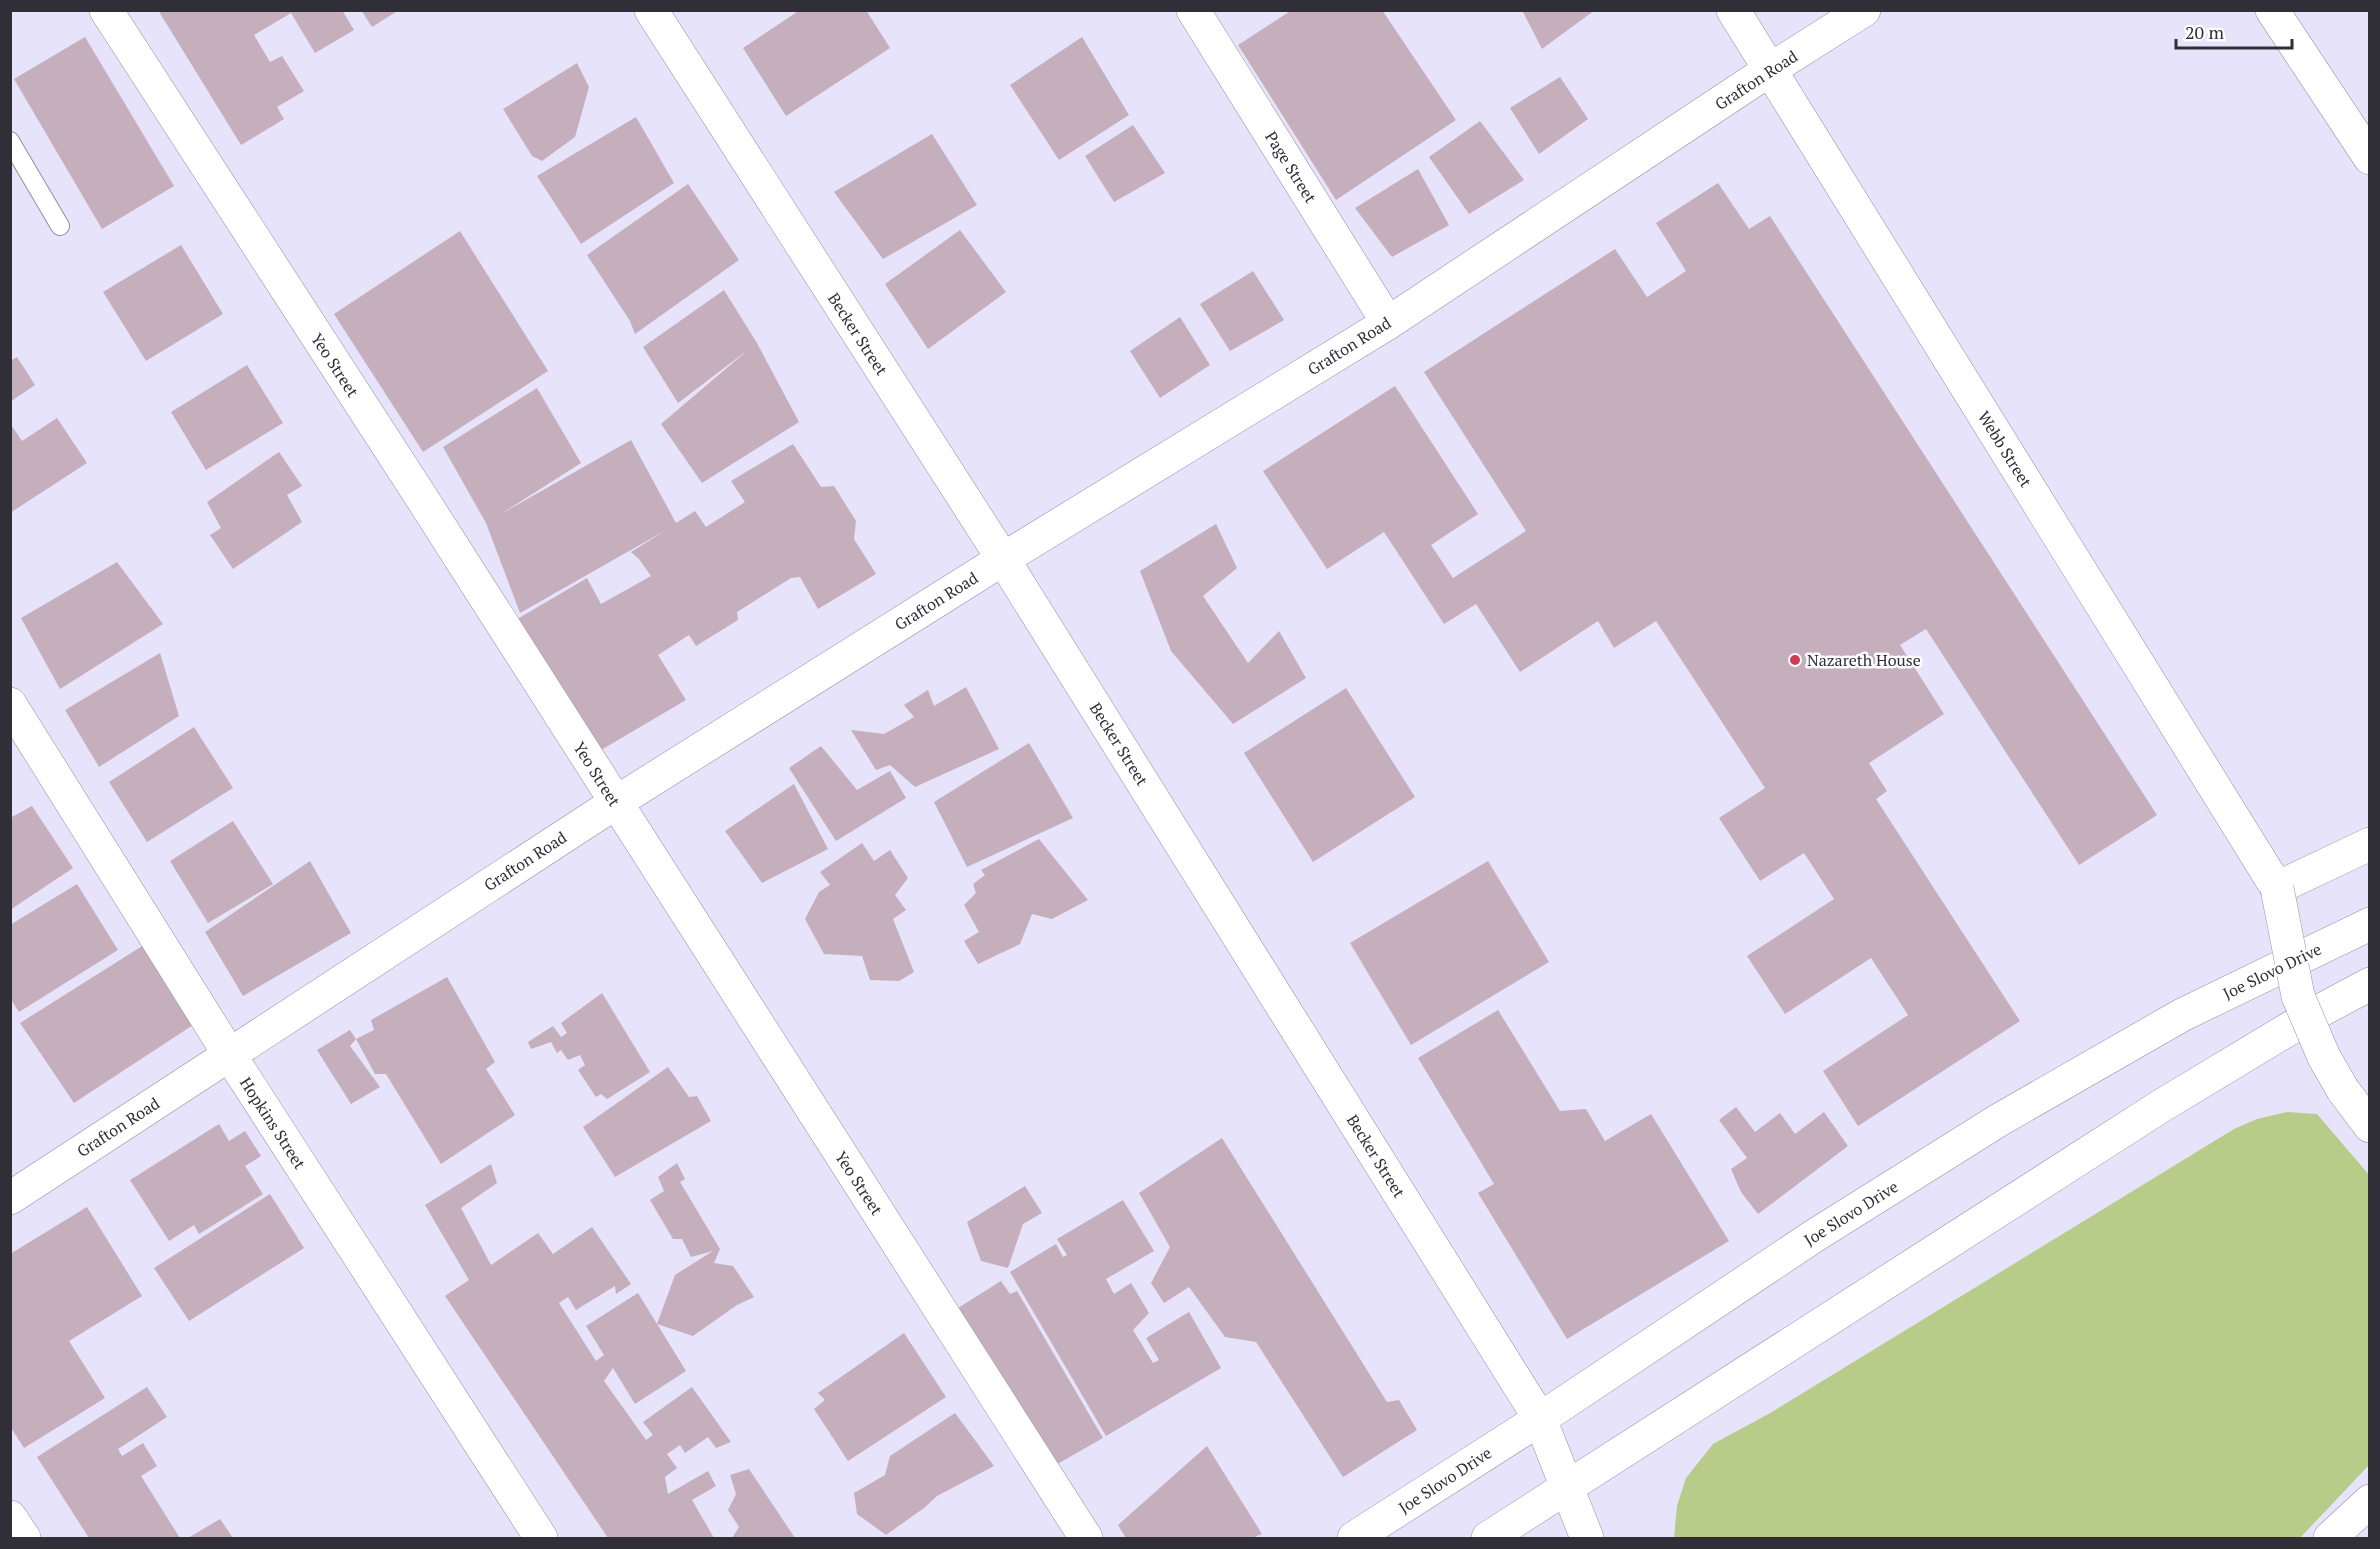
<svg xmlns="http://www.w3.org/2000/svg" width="2380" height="1549" viewBox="0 0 2380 1549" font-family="'PT Serif',serif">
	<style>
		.green { fill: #b6cc88 }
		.building { fill: #c5afbd }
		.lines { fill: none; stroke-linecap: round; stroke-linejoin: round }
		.lane-casing { stroke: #938fa5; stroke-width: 20 }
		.street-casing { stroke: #938fa5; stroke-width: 34 }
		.secondary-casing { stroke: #938fa5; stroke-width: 34 }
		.lane { stroke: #fff; stroke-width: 18 }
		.street { stroke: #fff; stroke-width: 33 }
		.secondary { stroke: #fff; stroke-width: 33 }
		.street-bridge-casing { stroke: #938fa5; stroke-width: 34; stroke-linecap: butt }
		.street-bridge { stroke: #fff; stroke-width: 33 }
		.poi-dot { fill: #cd3d58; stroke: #fff; stroke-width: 2 }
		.labels { text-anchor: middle; stroke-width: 5; stroke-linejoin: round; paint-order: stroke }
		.street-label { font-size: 16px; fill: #302e37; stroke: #fff }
		.poi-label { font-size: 16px; fill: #302e37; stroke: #fff; text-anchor: start }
	</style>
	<rect width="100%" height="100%" fill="#e7e3fb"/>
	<polygon class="green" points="2287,1112 2317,1114 2370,1176 2369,1465 2300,1538 1674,1538 1677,1506 1686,1478 1713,1444 1772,1412 2234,1129 2257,1119"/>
	<g class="building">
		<polygon points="158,10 342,10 354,30 315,53 291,13 254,35 270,62 282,56 304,91 277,107 284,119 241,145"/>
		<polygon points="361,10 399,10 372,27"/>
		<polygon points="800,10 866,10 890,48 786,116 743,48"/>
		<polygon points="1292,10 1382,10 1456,120 1336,200 1238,45"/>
		<polygon points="1522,10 1595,10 1542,49"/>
		<polygon points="85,37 174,186 102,229 14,79"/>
		<polygon points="1082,37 1129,115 1059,160 1010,85"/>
		<polygon points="577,63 589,87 575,137 542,161 532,156 503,109"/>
		<polygon points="1560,77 1588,119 1539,154 1510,108"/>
		<polygon points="636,117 674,183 581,244 537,176"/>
		<polygon points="1480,121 1524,180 1469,214 1429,157"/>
		<polygon points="1133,125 1165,173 1114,202 1085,156"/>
		<polygon points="932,134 977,205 883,259 834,192"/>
		<polygon points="1418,169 1449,225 1392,257 1355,208"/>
		<polygon points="1718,183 1749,229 1770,216 2157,815 2079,865 1926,629 1900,645 1944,714 1869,763 1887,791 1876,799 2020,1021 1858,1126 1823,1071 1908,1015 1871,958 1785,1014 1747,956 1834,899 1804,853 1760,881 1719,818 1765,788 1656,621 1614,648 1598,621 1520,672 1476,604 1444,624 1384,532 1327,569 1263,471 1395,386 1478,514 1431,545 1453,578 1526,531 1424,372 1615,249 1647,297 1686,271 1656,223"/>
		<polygon points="688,184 739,260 635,334 630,321 587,255"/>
		<polygon points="960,230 1006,292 928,349 885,284"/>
		<polygon points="460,231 548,371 423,452 334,314"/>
		<polygon points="181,245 223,314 146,361 103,292"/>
		<polygon points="1253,271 1284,320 1230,351 1200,304"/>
		<polygon points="724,290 757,343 799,422 702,483 661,424 749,349 678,403 643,347"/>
		<polygon points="1180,317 1210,365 1160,398 1130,351"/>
		<polygon points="17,357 35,385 10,402 10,361"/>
		<polygon points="247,365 283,423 206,470 171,412"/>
		<polygon points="537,388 581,463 501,514 631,440 676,523 695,511 706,527 745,502 731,481 793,444 821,487 834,486 856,521 854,539 876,574 818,609 800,577 791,578 737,612 738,620 696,646 689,635 658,655 686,700 596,753 514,621 587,578 601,604 651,576 639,559 631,552 666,530 520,613 486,523 443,447"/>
		<polygon points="57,418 87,463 10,513 10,423 22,441"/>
		<polygon points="279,452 302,486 287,495 302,522 233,569 210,535 221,528 207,502"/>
		<polygon points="1216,524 1237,568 1203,596 1248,663 1279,631 1306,678 1233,724 1171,651 1140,571"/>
		<polygon points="117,562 163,624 60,689 21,618"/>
		<polygon points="160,653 179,716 99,767 65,710"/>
		<polygon points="966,687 999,749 915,787 890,765 876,770 851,730 884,734 914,717 904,705 928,690 934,706"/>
		<polygon points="1346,688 1415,797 1313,862 1244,753"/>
		<polygon points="194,727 233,788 147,842 109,782"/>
		<polygon points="1029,743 1073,818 967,867 934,802"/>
		<polygon points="821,746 857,790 890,771 906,798 836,841 789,768"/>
		<polygon points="794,784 828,849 762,883 725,831"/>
		<polygon points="32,806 73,868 10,910 10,818"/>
		<polygon points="233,821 273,884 208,923 170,861"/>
		<polygon points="1039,839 1088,900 1052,919 1032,914 1020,944 978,964 964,941 979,932 964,905 976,893 973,884 985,875 981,870"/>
		<polygon points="862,843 874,861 890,850 908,878 895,895 906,910 893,919 914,972 899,981 870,980 862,956 824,954 805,919 819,892 830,885 820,872"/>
		<polygon points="310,861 351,933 243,996 205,932"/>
		<polygon points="1488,861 1549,962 1411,1045 1350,943"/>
		<polygon points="77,884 118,950 19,1012 10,998 10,925"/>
		<polygon points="147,943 193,1025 74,1103 20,1023"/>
		<polygon points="447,977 495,1062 486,1069 515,1115 441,1164 386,1074 375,1074 356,1039 374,1030 371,1020"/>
		<polygon points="602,993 650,1072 607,1099 601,1094 596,1097 578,1070 585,1065 580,1055 568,1060 561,1050 557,1053 551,1042 531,1049 528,1042 553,1026 561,1037 567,1033 561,1023"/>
		<polygon points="1498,1010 1560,1111 1586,1109 1605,1141 1651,1114 1729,1241 1567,1339 1478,1193 1494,1184 1418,1058"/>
		<polygon points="350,1030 356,1039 350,1046 380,1087 351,1104 317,1050"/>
		<polygon points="668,1067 689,1097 697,1096 711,1121 615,1177 583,1127"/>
		<polygon points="1736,1107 1755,1132 1780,1113 1795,1134 1824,1112 1848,1146 1758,1214 1741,1192 1731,1169 1747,1158 1719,1120"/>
		<polygon points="219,1124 229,1141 245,1131 261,1156 245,1166 263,1194 199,1234 194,1225 169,1241 130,1180"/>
		<polygon points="1222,1138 1387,1402 1399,1400 1417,1430 1343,1477 1256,1342 1225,1337 1189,1287 1164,1303 1151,1283 1170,1247 1139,1193"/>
		<polygon points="677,1163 685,1179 680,1182 720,1249 714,1263 733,1266 754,1297 737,1305 693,1336 657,1324 675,1275 713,1251 691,1257 682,1239 673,1239 650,1200 664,1191 658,1177"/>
		<polygon points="491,1164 497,1183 461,1208 491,1265 538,1233 553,1254 592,1227 631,1284 616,1294 615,1286 576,1310 568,1297 559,1303 596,1361 604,1355 586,1326 638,1293 686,1371 635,1404 613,1368 604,1381 646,1440 653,1435 643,1422 692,1387 731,1442 716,1448 708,1437 685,1453 680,1445 667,1454 677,1468 665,1477 668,1494 708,1471 716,1486 692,1500 714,1538 608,1538 445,1296 469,1280 425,1205"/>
		<polygon points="1025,1186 1042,1213 1023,1224 1008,1268 981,1261 967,1222"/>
		<polygon points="270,1194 304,1248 189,1321 154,1268"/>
		<polygon points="1123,1200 1154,1251 1106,1279 1114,1294 1131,1283 1149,1313 1133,1330 1153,1363 1159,1360 1146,1338 1189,1312 1221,1368 1106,1436 1010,1272 1056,1244 1063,1257 1067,1255 1057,1239"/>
		<polygon points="87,1207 142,1296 69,1341 105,1398 24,1448 10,1426 10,1254"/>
		<polygon points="1001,1281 1010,1294 1017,1291 1103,1438 1054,1466 958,1308"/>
		<polygon points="904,1333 946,1397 848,1461 814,1409 825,1400 818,1393"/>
		<polygon points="147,1387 167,1417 118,1449 122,1456 143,1443 157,1466 141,1476 180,1538 89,1538 37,1457"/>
		<polygon points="955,1413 994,1466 937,1496 924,1508 886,1535 857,1514 854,1493 885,1475 890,1456"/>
		<polygon points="1207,1446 1262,1534 1252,1538 1126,1538 1118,1525"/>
		<polygon points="749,1469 795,1538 732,1538 739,1527 728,1510 736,1494 730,1475"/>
		<polygon points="220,1519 233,1538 188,1538"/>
	</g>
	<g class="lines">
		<defs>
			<polyline id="lane" points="10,141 60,226"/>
			<g id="street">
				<polyline points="106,10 425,503 1086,1538"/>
				<polyline points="651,10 1003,559 1540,1419 1587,1538"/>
				<polyline points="1193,10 1388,323"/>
				<polyline points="1733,10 2277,888 2370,844"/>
				<polyline points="2272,10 2370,158"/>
				<polyline points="10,704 229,1054 541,1538"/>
				<polyline points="2343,1090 2370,1126"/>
				<polyline points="10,1198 615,803 1003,559 1388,323 1771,69 1864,10"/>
				<polyline points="2330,1538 2370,1501"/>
			</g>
			<g id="secondary">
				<polyline points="10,1517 24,1538"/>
				<polyline points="1354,1538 1540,1419 1814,1236 1999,1120 2182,1015 2370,924"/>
				<polyline points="1488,1538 2161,1106 2312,1015 2370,984"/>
			</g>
		</defs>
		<use href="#lane" class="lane-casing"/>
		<use href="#street" class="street-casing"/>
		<use href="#secondary" class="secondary-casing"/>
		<use href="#lane" class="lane"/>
		<use href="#street" class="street"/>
		<use href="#secondary" class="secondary"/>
		<defs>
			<polyline id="street-bridge" points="2277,888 2298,996 2324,1057 2343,1090"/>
		</defs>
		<use href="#street-bridge" class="street-bridge-casing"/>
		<use href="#street-bridge" class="street-bridge"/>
	</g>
	<circle class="poi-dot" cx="1795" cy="660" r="6"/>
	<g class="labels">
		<g class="street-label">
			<text transform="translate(1756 80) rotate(-33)" y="6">Grafton Road</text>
			<text transform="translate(1291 167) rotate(58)" y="6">Page Street</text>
			<text transform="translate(858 334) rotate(57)" y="6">Becker Street</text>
			<text transform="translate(1349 346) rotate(-32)" y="6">Grafton Road</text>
			<text transform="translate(335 365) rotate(57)" y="6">Yeo Street</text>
			<text transform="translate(2005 449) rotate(58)" y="6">Webb Street</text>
			<text transform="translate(936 601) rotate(-32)" y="6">Grafton Road</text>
			<text transform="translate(1119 744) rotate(58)" y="6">Becker Street</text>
			<text transform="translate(597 774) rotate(58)" y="6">Yeo Street</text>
			<text transform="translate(525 861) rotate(-33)" y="6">Grafton Road</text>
			<text transform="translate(2272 971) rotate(-26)" y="6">Joe Slovo Drive</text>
			<text transform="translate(273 1123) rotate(57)" y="6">Hopkins Street</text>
			<text transform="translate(118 1127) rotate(-33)" y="6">Grafton Road</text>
			<text transform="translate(1376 1156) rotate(58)" y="6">Becker Street</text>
			<text transform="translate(859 1183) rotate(57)" y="6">Yeo Street</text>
			<text transform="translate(1851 1213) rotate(-32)" y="6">Joe Slovo Drive</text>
			<text transform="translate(1445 1480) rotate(-33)" y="6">Joe Slovo Drive</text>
		</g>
		<g class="poi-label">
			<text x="1807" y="666">Nazareth House</text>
		</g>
	</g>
	<rect width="2380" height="1549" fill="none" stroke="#302e37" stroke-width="24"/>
	<path d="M2176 39v9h116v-9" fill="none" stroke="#302e37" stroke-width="3"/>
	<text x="2185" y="39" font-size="18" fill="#302e37" stroke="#ffffff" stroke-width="4.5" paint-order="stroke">20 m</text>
</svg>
